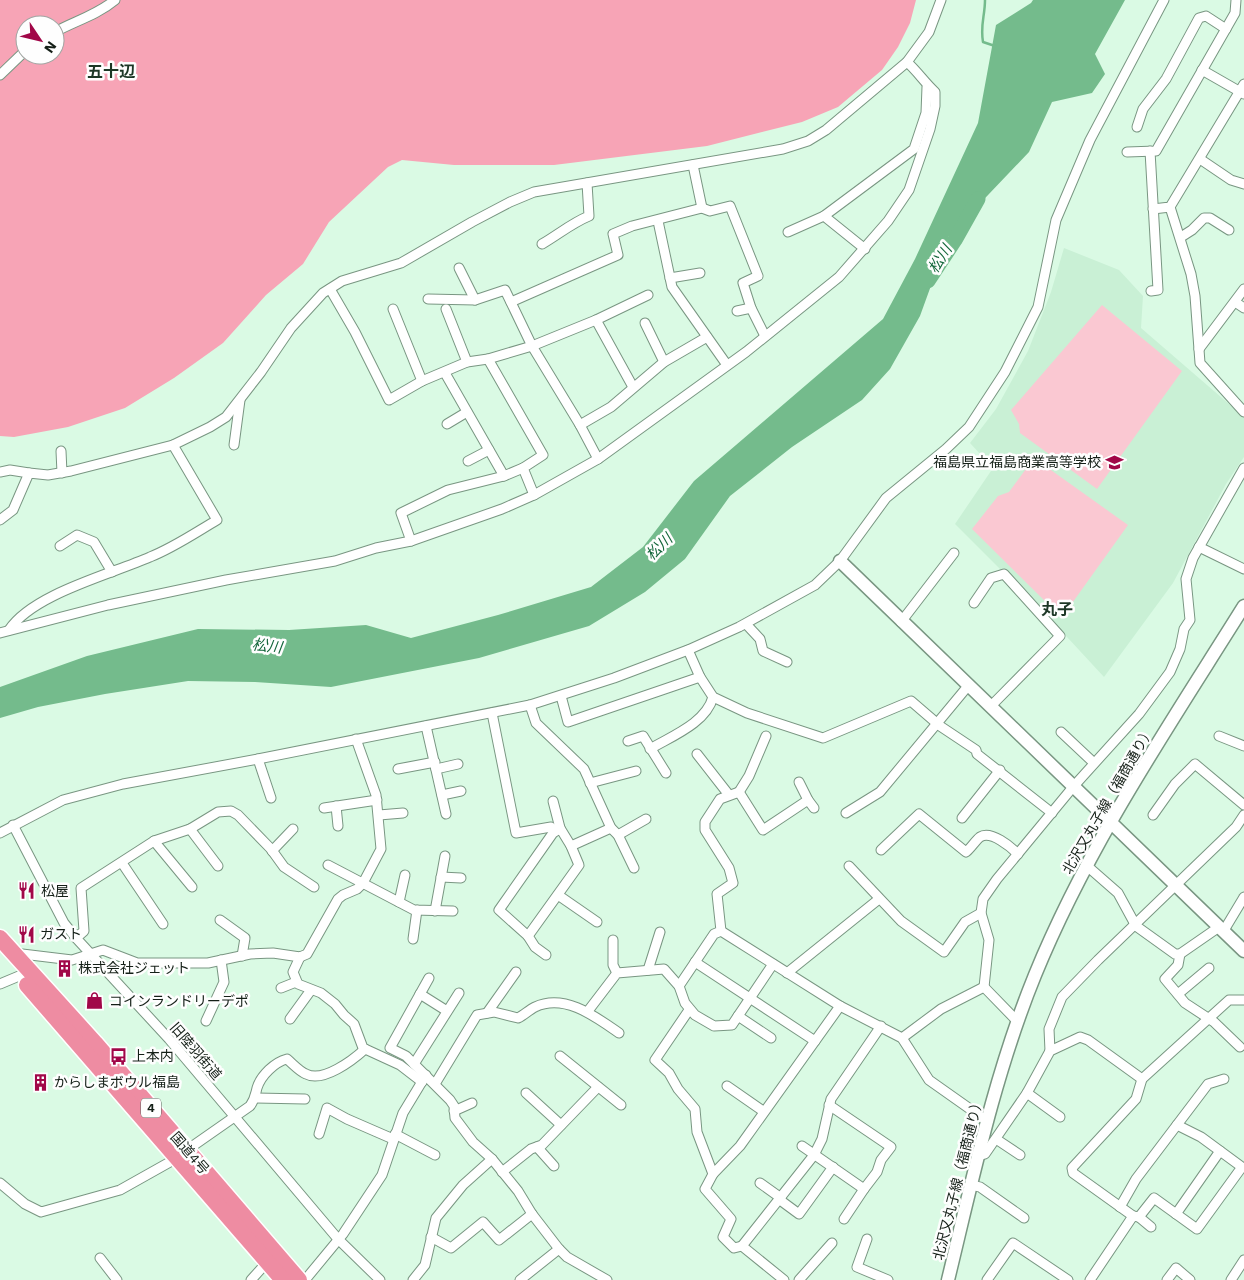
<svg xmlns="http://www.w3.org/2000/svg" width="1244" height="1280" viewBox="0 0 1244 1280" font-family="'Work Sans','Noto Sans JP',sans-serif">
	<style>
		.built { fill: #c9f0d5 }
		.green { fill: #fac8d2 }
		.forest { fill: #f7a4b6; fill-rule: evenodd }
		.water { fill: #74bb8c }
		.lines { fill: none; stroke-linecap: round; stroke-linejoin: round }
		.stream { stroke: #74bb8c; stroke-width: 2.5 }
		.river { stroke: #74bb8c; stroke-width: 15 }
		.street-casing { stroke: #799682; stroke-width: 11 }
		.secondary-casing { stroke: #799682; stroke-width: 15 }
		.highway-casing { stroke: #fff; stroke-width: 19 }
		.street { stroke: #fff; stroke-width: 9 }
		.secondary { stroke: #fff; stroke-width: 12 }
		.highway { stroke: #ee8ca2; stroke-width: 16 }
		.labels { text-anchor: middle; stroke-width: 5; stroke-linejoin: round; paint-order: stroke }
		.shield { fill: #fefefe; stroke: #5a625c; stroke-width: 1 }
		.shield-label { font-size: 12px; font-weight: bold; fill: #141f17 }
		.poi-label { font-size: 14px; fill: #141f17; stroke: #fefefe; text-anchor: start }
		.street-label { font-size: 14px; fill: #141f17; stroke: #fefefe }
		.water-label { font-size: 15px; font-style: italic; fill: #13663a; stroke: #fefefe }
		.quarter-label { font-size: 16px; font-weight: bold; fill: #1d3726; stroke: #fefefe }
	</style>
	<rect width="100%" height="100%" fill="#dafae4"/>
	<polygon class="built" points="1064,248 1119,270 1143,296 1141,328 1244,417 1244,457 1226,484 1173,583 1104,677 1055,624 955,524 993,468 970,443 996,409 1028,351 1051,292"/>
	<g class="green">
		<polygon points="1102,305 1182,371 1097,489 1020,433 1019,424 1011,410"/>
		<polygon points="1034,458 1128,525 1070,606 1052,608 972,529 998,496 1009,492"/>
	</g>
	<path class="forest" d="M0,0H916L910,23L898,47L882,70L838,107L802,122L707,146L554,165H454L402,160L388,167L329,222L303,264L266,295L223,343L174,378L125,408L68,427L14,437L0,436ZM25,25H55V55H25Z"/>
	<polygon class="water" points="1033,0 1125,0 1095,54 1105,74 1092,93 1052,102 1029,152 949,236 920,316 890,369 862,400 792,447 730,496 685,559 645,592 589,626 479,658 331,687 255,682 188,681 105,694 38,707 0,718 0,687 87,656 198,629 289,630 366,625 411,638 498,615 591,587 643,547 694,481 883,319 915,259 978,123 996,25 1031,3"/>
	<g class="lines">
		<path class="stream" d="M985,0C985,16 980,25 983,42L995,46"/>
		<polyline class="river" points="928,281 955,240 978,199"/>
		<defs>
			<g id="street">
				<path d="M55,32C75,21 97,15 115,0"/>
				<polyline points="1202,70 1244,94"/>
				<polyline points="0,75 25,51"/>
				<polyline points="1137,127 1143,109 1166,79 1199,18 1206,16 1226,29"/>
				<polyline points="1150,151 1158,290 1151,291"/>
				<polyline points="1127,152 1156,151 1235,13 1236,0"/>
				<polyline points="1200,159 1231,180 1244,184"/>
				<polyline points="693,165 702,208"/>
				<polyline points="1170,207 1191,274 1195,296 1200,363 1244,412"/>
				<polyline points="1153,209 1170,207 1244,84"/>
				<polyline points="824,216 865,249"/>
				<polyline points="658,221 672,287 727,365"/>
				<polyline points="788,232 824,216 914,149 926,113 927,87"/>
				<polyline points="1181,237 1192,230 1204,218 1210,218 1229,230"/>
				<path d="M542,244C559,234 572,223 589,216L587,183"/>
				<polyline points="459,268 475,300"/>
				<polyline points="670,278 700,273"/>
				<polyline points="330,289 355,332 389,400 422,381 467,362 488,359 532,346 596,320 648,295"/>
				<polyline points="428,299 475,300 505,290 532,346 580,425 598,459"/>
				<polyline points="511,302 618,255 613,234 632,226 702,208 710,211 730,206 758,276 743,283 751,308 765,336"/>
				<polyline points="1235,302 1244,308"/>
				<polyline points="393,309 422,381"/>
				<polyline points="446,309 467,362"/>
				<polyline points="737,311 751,308"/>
				<polyline points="596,320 633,387"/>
				<polyline points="645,323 664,362"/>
				<polyline points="1199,349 1244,289"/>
				<polyline points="488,359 543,455 523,468 534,495"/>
				<polyline points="445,373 504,476 523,468"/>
				<polyline points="447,424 467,412"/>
				<polyline points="580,425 611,407 664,362 707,337"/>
				<polyline points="234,445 240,400"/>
				<polyline points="61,451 62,473"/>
				<polyline points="468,461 489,450"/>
				<polyline points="0,472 10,470 29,473"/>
				<polyline points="0,520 13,510 29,473 48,475 71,471 173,445 210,427 226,417 261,372 291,328 323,293 342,281 401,263 472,222 510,202 534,192 783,149 808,141 826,130 907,62 929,32 941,0"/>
				<polyline points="411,541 401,513 448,490 504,476"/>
				<polyline points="60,546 77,535 94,542 112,572"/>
				<polyline points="1199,547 1244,569"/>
				<polyline points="974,603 991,578 1004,574 1060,636 990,707"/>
				<polyline points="901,622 954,553"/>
				<polyline points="746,624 760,639 763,651 787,662"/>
				<path d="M9,630C33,594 109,575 150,557C173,548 195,533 217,520L173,445"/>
				<path d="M0,633L108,605L226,580L335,561L376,548L411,541L502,509L534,495L598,459L746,352L839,277L888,221L909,190L930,129L935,106V92C925,83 918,72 907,62"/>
				<polyline points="688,650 700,677 713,697 747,713 823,738 911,701 940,726 976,750 977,754 1052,813"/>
				<polyline points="561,696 568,722 700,677"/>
				<polyline points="530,705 536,723 584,769 611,828 618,835 634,868"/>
				<polyline points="492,713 516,833 551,827 556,831"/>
				<polyline points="426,726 446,814"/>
				<polyline points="1061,732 1094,763"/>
				<polyline points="1219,736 1244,746"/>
				<polyline points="628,741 643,736 666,773"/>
				<path d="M650,749C672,736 706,723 713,697"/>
				<polyline points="697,754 729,795"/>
				<polyline points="258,759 271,798"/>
				<polyline points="398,769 435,762"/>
				<polyline points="436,769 458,764"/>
				<polyline points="799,782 808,800 814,808"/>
				<polyline points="590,783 636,771"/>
				<polyline points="739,792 749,776 766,736"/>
				<polyline points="442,795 461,791"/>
				<polyline points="553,801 560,828 571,846 611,828"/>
				<polyline points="336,806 338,826"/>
				<polyline points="324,808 377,800"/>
				<polyline points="846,813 880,792 968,686"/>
				<polyline points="379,815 403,813"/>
				<polyline points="1153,815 1175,784 1195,764 1244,805"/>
				<polyline points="962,818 1000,770"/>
				<polyline points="13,825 64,923 76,938 169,1039 338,1239 380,1280"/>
				<polyline points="190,829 218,866"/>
				<polyline points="0,833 63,800 123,784 258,759 530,705 614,678 688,650 739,627 815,585 840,561 886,498 946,449 969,427 1005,372 1038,307 1056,220 1090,140 1164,0"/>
				<polyline points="618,835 646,819"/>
				<polyline points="154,841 192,887"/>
				<path d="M881,850L919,814L966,852C971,848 975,841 980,837C991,830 1011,847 1018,854"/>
				<polyline points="272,851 293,829"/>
				<polyline points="122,863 163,924"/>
				<polyline points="328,865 414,910 453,911"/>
				<polyline points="1086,865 1118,893 1136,926 1175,954 1180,954 1219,927"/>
				<polyline points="849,866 901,921 944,952 965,922 981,913"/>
				<polyline points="441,877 461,878"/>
				<polyline points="558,895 597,922"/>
				<polyline points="399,902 405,875"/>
				<polyline points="435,911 445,856"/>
				<polyline points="220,920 245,938 242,956"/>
				<polyline points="721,931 840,1006 902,1038 929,1080 987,1121"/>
				<polyline points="1223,932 1244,897"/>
				<polyline points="528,936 499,910 553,833 560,828"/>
				<polyline points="76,938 84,931 81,888 154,841 190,829 218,812 231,811 238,815 271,849 284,867 314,887"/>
				<polyline points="413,939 417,910"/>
				<polyline points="613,940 613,965 617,973"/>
				<polyline points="14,953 72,960 103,950 137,963 208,963 250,954 273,953 300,957 307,954 338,899 343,895 357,889 363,883 381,849 376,795 356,739"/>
				<polyline points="1180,954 1178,965 1165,979 1185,1003 1214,1022 1240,1047"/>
				<polyline points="546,955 535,947 528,936 579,865 571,846"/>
				<polyline points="300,957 293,972 298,984 321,993 335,1004 344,1015 354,1024 363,1048 400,1065 422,1082"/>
				<polyline points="695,962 815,1041"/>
				<polyline points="648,970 660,932"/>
				<polyline points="787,973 879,899"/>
				<polyline points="429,978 390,1048 406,1056 450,1100 454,1106 455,1118 473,1142 492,1159 518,1191 532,1214 559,1249 567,1257 607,1280"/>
				<polyline points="0,984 19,976"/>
				<polyline points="679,986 714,934 721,931 717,894 733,883 729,868 705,830 705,822 720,799 739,792 763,830 808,800"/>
				<polyline points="984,987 989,940 981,913 983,899 997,879 1073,787 1139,714 1170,672 1180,649 1184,629 1190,620 1186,579 1193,558 1244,468"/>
				<polyline points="281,988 296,982"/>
				<polyline points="420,994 447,1011"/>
				<polyline points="1178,994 1209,968"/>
				<polyline points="689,1010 655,1060 669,1073 678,1089 695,1109 697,1132 713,1174"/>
				<polyline points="588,1011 617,973 664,969 679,986 685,1003 695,1015 714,1026 732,1025 773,964"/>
				<polyline points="487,1013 516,972"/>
				<polyline points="738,1016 771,1038"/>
				<polyline points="290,1019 311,990"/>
				<polyline points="206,1021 224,982 221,960"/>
				<polyline points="902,1038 941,1009 984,987 1018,1022"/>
				<polyline points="1050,1051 1049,1029 1062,997 1098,960 1236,827 1244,815"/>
				<polyline points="560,1056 621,1105"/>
				<polyline points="414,1064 459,993"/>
				<path d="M435,1084L477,1015L494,1012L518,1018C524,1015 529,1010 535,1007C565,993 596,1017 619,1033"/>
				<polyline points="727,1086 763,1111"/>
				<polyline points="526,1093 561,1125"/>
				<polyline points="1027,1093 1060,1117"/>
				<polyline points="256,1098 305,1099"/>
				<polyline points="454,1111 472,1103"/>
				<polyline points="319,1134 327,1108 347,1119 393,1139"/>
				<polyline points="395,1134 435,1155"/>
				<polyline points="996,1139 1020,1155"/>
				<polyline points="802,1146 864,1189 877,1172 881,1160 891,1147 829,1105"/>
				<polyline points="537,1147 554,1166"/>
				<path d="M187,1150L250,1106C255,1099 255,1096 257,1088C261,1075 275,1062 287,1059C293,1064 299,1071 306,1074C323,1083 353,1060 365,1049"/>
				<polyline points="978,1156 985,1154 1027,1093 1050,1051 1080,1037 1088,1040 1142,1079"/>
				<polyline points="502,1172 531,1149 542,1145 598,1087"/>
				<polyline points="0,1183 25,1204 41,1212 120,1190 177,1158"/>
				<polyline points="760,1183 781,1198"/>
				<polyline points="971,1185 980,1187 1024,1218"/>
				<polyline points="780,1200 799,1214 833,1167"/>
				<polyline points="1120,1207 1136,1179 1208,1084 1224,1079"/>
				<polyline points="1176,1214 1220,1151"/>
				<polyline points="1133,1216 1139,1217 1154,1198 1197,1229 1242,1167 1201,1137 1177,1125"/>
				<polyline points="1139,1217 1151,1227"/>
				<polyline points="844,1219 864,1189"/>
				<polyline points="431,1237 451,1248 483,1222 499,1240 532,1214"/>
				<polyline points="867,1239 857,1267 888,1280"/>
				<polyline points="742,1246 734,1248 723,1237 731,1219 705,1189 713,1174 740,1146 840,1006"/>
				<polyline points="100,1258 117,1280"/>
				<polyline points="251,1280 269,1260"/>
				<polyline points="305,1280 343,1234 382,1175 403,1113 426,1075"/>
				<polyline points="413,1280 425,1265 436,1218 463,1185 492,1159"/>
				<polyline points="520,1280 559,1249"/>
				<polyline points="784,1280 742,1246 814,1155 822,1139 831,1099 881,1026"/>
				<polyline points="799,1280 832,1243"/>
				<polyline points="987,1280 1013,1243 1068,1280"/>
				<polyline points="1090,1280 1133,1216 1073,1173 1072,1168 1136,1099 1142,1079 1229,1000 1244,1000"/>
				<polyline points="1167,1280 1176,1268 1190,1280"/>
				<polyline points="1231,1280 1244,1260"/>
			</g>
			<g id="secondary">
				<polyline points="840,561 1244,951"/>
				<path d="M948,1280C973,1177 995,1073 1035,975C1089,843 1169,726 1244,606"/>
			</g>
			<g id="highway">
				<polyline points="0,938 95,1043 299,1280"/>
				<polyline points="27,985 283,1280"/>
			</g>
		</defs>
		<use href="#street" class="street-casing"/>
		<use href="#secondary" class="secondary-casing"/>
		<use href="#highway" class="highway-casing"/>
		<use href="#street" class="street"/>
		<use href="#secondary" class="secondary"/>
		<use href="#highway" class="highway"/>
	</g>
	<defs>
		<symbol id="school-bare" viewBox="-9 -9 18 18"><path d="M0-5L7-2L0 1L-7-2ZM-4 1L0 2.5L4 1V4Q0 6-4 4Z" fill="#a10748" stroke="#fefefe" stroke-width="2.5" paint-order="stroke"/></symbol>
		<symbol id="restaurant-bare" viewBox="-9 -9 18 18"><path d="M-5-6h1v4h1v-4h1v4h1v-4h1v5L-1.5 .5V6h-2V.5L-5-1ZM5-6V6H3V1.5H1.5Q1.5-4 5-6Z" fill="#a10748" stroke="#fefefe" stroke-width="2.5" paint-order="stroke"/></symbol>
		<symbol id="building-bare" viewBox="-9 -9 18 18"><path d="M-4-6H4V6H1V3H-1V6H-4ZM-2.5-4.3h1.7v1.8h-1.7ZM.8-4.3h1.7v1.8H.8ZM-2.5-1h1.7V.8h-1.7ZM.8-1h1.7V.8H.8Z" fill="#a10748" stroke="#fefefe" stroke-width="2.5" paint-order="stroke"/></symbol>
		<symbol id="shop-bare" viewBox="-9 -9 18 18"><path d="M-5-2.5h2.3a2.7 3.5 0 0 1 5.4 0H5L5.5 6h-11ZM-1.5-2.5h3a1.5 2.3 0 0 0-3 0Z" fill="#a10748" stroke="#fefefe" stroke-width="2.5" paint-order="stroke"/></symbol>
		<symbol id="bus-bare" viewBox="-9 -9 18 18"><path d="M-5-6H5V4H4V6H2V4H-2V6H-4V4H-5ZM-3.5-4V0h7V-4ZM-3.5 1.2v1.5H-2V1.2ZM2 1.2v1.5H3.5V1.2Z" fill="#a10748" stroke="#fefefe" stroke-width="2.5" paint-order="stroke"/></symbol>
	</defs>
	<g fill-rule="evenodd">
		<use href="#school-bare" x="1102" y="450" width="25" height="25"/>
		<use href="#restaurant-bare" x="14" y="878" width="25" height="25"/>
		<use href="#restaurant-bare" x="14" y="922" width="25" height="25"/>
		<use href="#building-bare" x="52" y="956" width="25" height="25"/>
		<use href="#shop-bare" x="82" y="988" width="25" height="25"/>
		<use href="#bus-bare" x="106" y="1044" width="25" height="25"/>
		<use href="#building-bare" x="28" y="1070" width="25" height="25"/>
	</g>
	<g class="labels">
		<rect class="shield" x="141" y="1098.5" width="20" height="19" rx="4"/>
		<g class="shield-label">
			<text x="151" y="1112">4</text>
		</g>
		<g class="poi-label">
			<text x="1101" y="467" text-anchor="end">福島県立福島商業高等学校</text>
			<text x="41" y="896">松屋</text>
			<text x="40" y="939">ガスト</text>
			<text x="78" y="973">株式会社ジェット</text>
			<text x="109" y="1006">コインランドリーデポ</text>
			<text x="132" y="1061">上本内</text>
			<text x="54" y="1087">からしまボウル福島</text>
		</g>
		<g class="street-label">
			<text transform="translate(1108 800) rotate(-60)" y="5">北沢又丸子線（福商通り）</text>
			<text transform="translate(196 1051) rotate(49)" y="5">旧陸羽街道</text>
			<text transform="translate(190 1153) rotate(49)" y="5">国道4号</text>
			<text transform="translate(958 1178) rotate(-76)" y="5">北沢又丸子線（福商通り）</text>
		</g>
		<g class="water-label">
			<text transform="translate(940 259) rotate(-58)" y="5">松川</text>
			<text transform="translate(659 547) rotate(-44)" y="5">松川</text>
			<text transform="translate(267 646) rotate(7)" y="5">松川</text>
		</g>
		<g class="quarter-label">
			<text x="111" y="77">五十辺</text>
			<text x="1057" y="615">丸子</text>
		</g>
	</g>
	<g transform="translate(40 40) rotate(125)"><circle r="24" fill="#fefefe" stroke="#a0a5a2"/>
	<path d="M0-4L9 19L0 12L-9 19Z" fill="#a10748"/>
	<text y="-8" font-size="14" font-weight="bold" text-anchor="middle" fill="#141f17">N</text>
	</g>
</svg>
